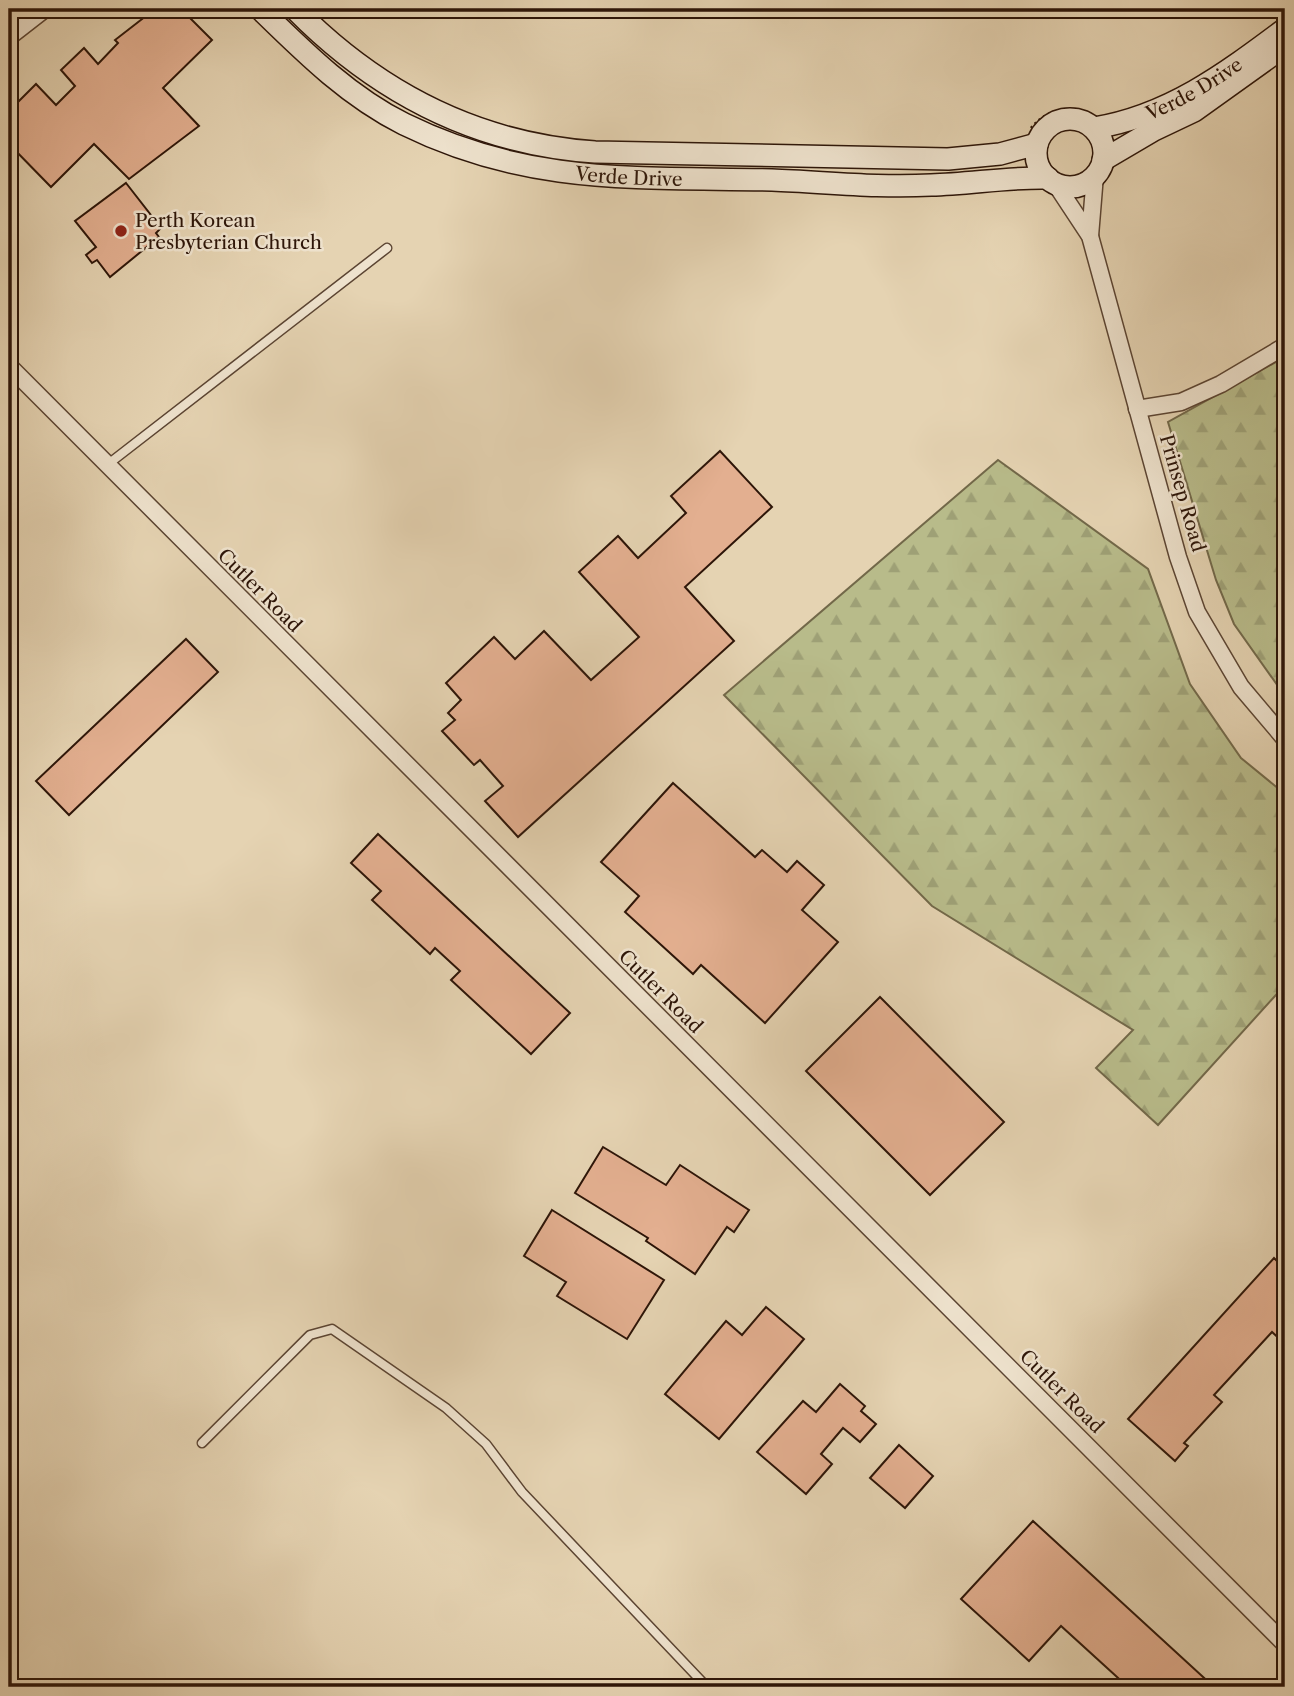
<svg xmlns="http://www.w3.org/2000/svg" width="1294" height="1696" viewBox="0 0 1294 1696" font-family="'Libre Caslon Text',serif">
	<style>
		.forest { fill: url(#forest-firs); stroke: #726849; stroke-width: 2 }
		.building { fill: #e3af90; stroke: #2d1508; stroke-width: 2 }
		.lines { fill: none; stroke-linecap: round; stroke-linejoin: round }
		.lane-casing { stroke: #5b4432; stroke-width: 11 }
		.street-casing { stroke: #5b4432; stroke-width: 19 }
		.secondary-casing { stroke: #2d1508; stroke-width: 24 }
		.path { stroke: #2d1508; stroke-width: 2.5; stroke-dasharray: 2 3.5; stroke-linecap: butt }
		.lane { stroke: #eee2cd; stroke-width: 8 }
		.street { stroke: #eee2cd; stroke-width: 16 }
		.secondary { stroke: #eee2cd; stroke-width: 21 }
		.poi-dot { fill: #8f2418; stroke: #eee2cd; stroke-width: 2.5 }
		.labels { text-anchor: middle; stroke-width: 5; stroke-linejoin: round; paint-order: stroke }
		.street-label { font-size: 19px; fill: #2d1508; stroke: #eee2cd }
		.poi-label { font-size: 19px; fill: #2d1508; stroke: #eee2cd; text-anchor: start }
	</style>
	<defs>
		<pattern id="forest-firs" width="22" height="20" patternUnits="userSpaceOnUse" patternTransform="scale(1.75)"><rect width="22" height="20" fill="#b8bb8a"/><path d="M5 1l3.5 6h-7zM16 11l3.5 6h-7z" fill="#9ea076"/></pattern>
	</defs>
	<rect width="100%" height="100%" fill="#e5d3b2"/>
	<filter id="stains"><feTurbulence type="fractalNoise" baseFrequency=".00286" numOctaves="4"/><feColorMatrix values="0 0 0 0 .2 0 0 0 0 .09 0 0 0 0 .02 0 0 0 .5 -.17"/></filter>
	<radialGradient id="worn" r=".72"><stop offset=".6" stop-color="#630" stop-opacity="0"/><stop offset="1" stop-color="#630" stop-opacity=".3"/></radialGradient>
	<g class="forest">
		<polygon points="1285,357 1285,696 1234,624 1216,580 1168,422"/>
		<polygon points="998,460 1148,569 1190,684 1241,758 1285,794 1285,985 1158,1125 1096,1068 1133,1030 932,906 724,695"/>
	</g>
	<g class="building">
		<polygon points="155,9 181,9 212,40 163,88 199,126 129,179 94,144 51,187 9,144 9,111 36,84 56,105 75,86 61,70 84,48 98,64 118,43 115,40"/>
		<polygon points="126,183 161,228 156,233 159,237 110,277 97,260 92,263 86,255 96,247 75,221"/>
		<polygon points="720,451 772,507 685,587 734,641 518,837 485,801 503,786 480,760 474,765 442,731 455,720 448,713 461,700 446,683 494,637 515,659 544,631 591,680 639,637 579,572 618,536 638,558 686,513 671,496"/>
		<polygon points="186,639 218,672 69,815 36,781"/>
		<polygon points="673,783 755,857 762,850 787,872 797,861 824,885 802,910 838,942 765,1023 701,965 693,974 625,912 639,896 601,862"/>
		<polygon points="378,834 570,1013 531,1054 451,980 460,971 435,948 430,954 372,900 381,891 351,863"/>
		<polygon points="880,997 1004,1122 930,1195 806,1071"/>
		<polygon points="603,1147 666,1185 680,1165 749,1210 734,1232 727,1227 695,1274 646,1241 648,1238 575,1193"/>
		<polygon points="552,1210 664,1280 627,1339 557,1296 566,1282 524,1256"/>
		<polygon points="1274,1258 1285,1269 1285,1344 1272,1332 1214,1395 1222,1402 1184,1443 1188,1446 1175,1461 1128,1419"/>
		<polygon points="766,1307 804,1339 719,1439 665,1394 726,1321 742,1335"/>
		<polygon points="840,1384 865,1406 861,1411 876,1424 860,1442 843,1428 821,1454 832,1464 806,1494 757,1452 803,1401 816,1412"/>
		<polygon points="899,1445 933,1476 905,1508 870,1478"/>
		<polygon points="1033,1521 1214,1687 1128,1687 1061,1626 1029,1661 961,1599"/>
	</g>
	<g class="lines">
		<defs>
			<g id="lane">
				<polyline points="107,465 387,248"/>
				<polyline points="202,1443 310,1335 332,1329 446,1408 486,1444 522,1492 707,1687"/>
			</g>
			<g id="street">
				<polyline points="9,37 45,9"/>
				<polyline points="1055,183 1090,236 1178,557 1197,612 1241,687 1285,739"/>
				<polyline points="1090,236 1095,175"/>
				<polyline points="9,366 1285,1644"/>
				<polyline points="1137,409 1181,402 1221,384 1285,346"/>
			</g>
			<g id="secondary">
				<path id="s1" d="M260,9C304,52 348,96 404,124C530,186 638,177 772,180C826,182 878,188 931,185C970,184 1009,177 1048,178"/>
				<path d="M295,9C377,92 477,144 595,152L948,159L1000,154L1037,144"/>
				<circle cx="1070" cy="153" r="34"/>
				<path id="s2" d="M1094,128C1169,116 1226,73 1285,29"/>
				<polyline points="1103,160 1154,130 1194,111 1275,53"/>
			</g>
		</defs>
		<use href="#lane" class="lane-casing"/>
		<use href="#street" class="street-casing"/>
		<use href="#secondary" class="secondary-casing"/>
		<path class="path" d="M1031,128C1045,111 1064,106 1084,112"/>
		<use href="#lane" class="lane"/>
		<use href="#street" class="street"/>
		<use href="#secondary" class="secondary"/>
	</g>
	<circle class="poi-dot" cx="121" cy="231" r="7"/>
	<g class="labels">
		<g class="street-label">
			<text dy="7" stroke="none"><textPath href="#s2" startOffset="108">Verde Drive</textPath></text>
			<text dy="7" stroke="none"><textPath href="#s1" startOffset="418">Verde Drive</textPath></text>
			<text transform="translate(1183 493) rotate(74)" y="7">Prinsep Road</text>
			<text transform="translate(260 590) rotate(45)" y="7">Cutler Road</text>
			<text transform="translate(661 991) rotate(45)" y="7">Cutler Road</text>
			<text transform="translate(1062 1391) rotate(45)" y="7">Cutler Road</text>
		</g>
		<g class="poi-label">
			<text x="135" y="227">Perth Korean<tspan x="135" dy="22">Presbyterian Church</tspan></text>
		</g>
	</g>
	<rect width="1294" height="1696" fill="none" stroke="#e5d3b2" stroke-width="35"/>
	<rect x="10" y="10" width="1273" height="1675" fill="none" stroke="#2d1508" stroke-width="3.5"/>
	<rect x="18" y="18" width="1259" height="1661" fill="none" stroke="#2d1508" stroke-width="2"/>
	<rect width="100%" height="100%" filter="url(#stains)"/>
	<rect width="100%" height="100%" fill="url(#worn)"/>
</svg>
